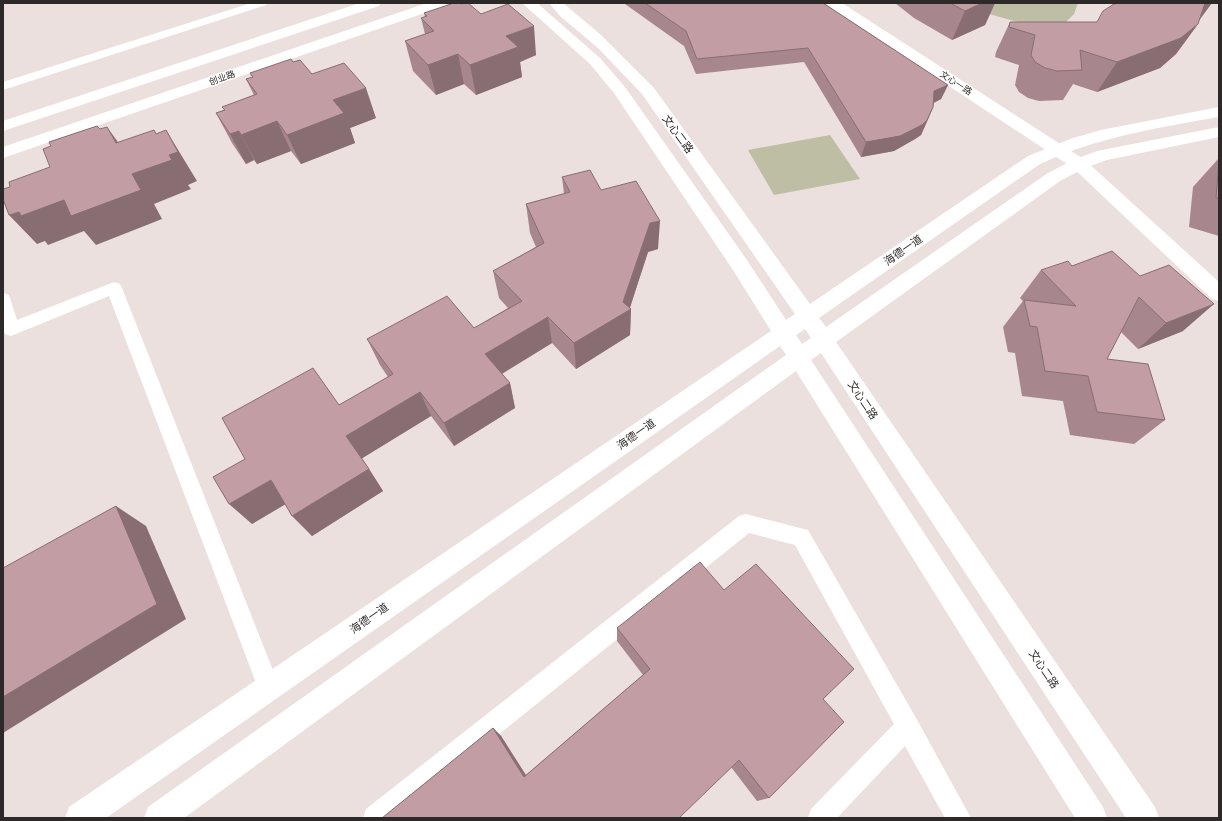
<svg xmlns="http://www.w3.org/2000/svg" width="1222" height="821" viewBox="0 0 1222 821" font-family="Merriweather,'Noto Sans SC',serif">
	<style>
		.green { fill: #bebea5 }
		.lines { fill: none; stroke-linecap: round; stroke-linejoin: round }
		.service { fill: #fff; fill-rule: evenodd }
		.pedestrian { fill: #fff; fill-rule: evenodd }
		.minor { fill: #fff; fill-rule: evenodd }
		.tertiary { fill: #fff; fill-rule: evenodd }
		.secondary { fill: #fff; fill-rule: evenodd }
		.wall { fill: #a7878d }
		.shaded-wall { fill: #886e73 }
		.building { fill: #c29da4; stroke: #886e73 }
		.labels { text-anchor: middle; stroke-width: 3; stroke-linejoin: round; paint-order: stroke }
		.far-street-label { font-size: 9px; fill: #2d2928; stroke: #fff }
		.street-label { font-size: 11px; fill: #2d2928; stroke: #fff }
	</style>
	<rect width="100%" height="100%" fill="#ebe0dd"/>
	<g class="green">
		<polygon points="968,3 1078,3 1074,14 1066,22 1022,23 989,14"/>
		<polygon points="830,135 860,179 774,195 748,150"/>
	</g>
	<g class="lines">
		<g class="service">
			<polygon points="251,3 268,3 266,5 3,90 3,82"/>
			<polygon points="114,282 120,284 122,288 280,688 277,696 269,699 261,696 258,688 109,296 11,336 5,334 3,330 3,293 9,295 17,320"/>
			<polygon points="746,514 808,530 916,718 971,818 945,818 905,746 837,818 808,818 811,809 894,724 795,545 749,533 395,818 363,818 366,809 739,516"/>
		</g>
		<polygon class="pedestrian" points="1079,158 1085,160 1219,282 1219,301 1212,299 1073,168 1070,164 1073,160"/>
		<polygon class="minor" points="826,3 842,3 1085,160 1088,164 1085,168 1079,170 1073,168 828,6"/>
		<path class="tertiary" d="M522,3H537L600,58L625,87L747,260L786,320L795,314L642,94L598,48L560,16L549,3H563L601,35L654,88L810,304L1028,156L1073,138L1101,130L1219,107V117C1157,128 1098,137 1040,164L819,318L826,327L1048,173L1073,160L1097,151L1219,127V137L1107,160L1085,168L1060,181L836,342L1155,807L1159,818H1126L821,353L811,360L1103,807L1107,818H1075L796,371L184,818H144L148,807L786,355L780,346L106,818H65L69,807L771,331L733,270L614,93L590,64ZM805,329L811,338L802,344L796,335Z"/>
		<g class="secondary">
			<polygon points="360,3 381,3 379,6 3,131 3,121"/>
			<polygon points="427,3 447,3 445,6 3,158 3,147"/>
		</g>
	</g>
	<g class="wall">
		<polygon points="625,3 823,3 948,85 941,99 934,103 933,107 927,122 921,135 915,139 894,151 861,157 804,62 696,74 684,46 625,4"/>
		<polygon points="895,3 995,3 985,25 952,40 914,18"/>
		<polygon points="461,4 481,14 536,55 520,62 522,77 476,95 464,84 436,95 413,71 405,41 425,34 421,18 425,17 424,13"/>
		<polygon points="1199,21 1198,24 1176,54 1160,68 1097,92 1073,84 1063,100 1039,101 1028,98 1019,92 1015,85 1019,65 995,57 996,52 1010,22 1096,22"/>
		<polygon points="293,62 376,118 350,128 355,143 301,164 291,151 257,164 254,160 246,164 232,143 216,113 224,110 222,107 254,95 246,79 252,77 250,73"/>
		<polygon points="1219,158 1219,236 1189,227 1193,187"/>
		<polygon points="562,177 601,190 658,249 648,252 636,289 630,308 631,309 630,335 576,369 552,343 502,374 510,383 515,408 454,446 431,416 362,458 383,491 312,536 285,504 252,524 339,405 388,377 380,365 367,339 474,328 508,308 499,298 493,271 536,247 530,233 526,204 564,194"/>
		<polygon points="1112,251 1183,331 1138,349 1121,332 1107,359 1165,420 1134,444 1070,435 1063,401 1022,396 1015,353 1008,352 1003,327 1023,301 1020,298 1041,270 1072,266"/>
		<polygon points="617,628 823,699 769,798 757,801 731,767 382,818 493,728 501,736 526,775 643,675 617,641"/>
	</g>
	<g class="shaded-wall">
		<polygon points="982,3 995,3 985,25 952,40 965,11"/>
		<polygon points="1204,3 1212,3 1195,26 1198,24 1176,54 1160,68 1097,92 1117,62"/>
		<polygon points="534,26 536,55 520,62 522,77 476,95 470,65 506,36"/>
		<polygon points="458,54 464,84 436,95 428,65"/>
		<polygon points="948,85 941,99 927,106 934,91"/>
		<polygon points="366,88 376,118 350,128 355,143 301,164 287,135 333,100"/>
		<polygon points="933,107 921,135 915,139 894,151 861,157 866,142"/>
		<polygon points="277,121 291,151 257,164 241,135"/>
		<polygon points="107,127 128,156 156,134 154,130 171,155 166,130 197,181 188,185 191,189 154,204 162,219 96,245 84,231 48,245 45,241 37,244 9,215 19,212 64,200 116,143"/>
		<polygon points="239,131 254,160 246,164 230,134"/>
		<polygon points="660,221 658,249 648,252 629,310 631,309 630,335 576,369 574,343 623,302 650,223"/>
		<polygon points="1214,304 1183,331 1138,349 1166,323"/>
		<polygon points="548,317 552,343 491,380 485,354"/>
		<polygon points="510,383 515,408 454,446 444,423"/>
		<polygon points="420,392 431,416 361,459 346,436"/>
		<polygon points="369,469 383,491 312,536 292,516"/>
		<polygon points="271,480 291,501 252,524 229,504"/>
		<polygon points="116,506 146,526 186,619 3,733 3,697"/>
		<polygon points="493,728 501,736 530,782 524,777"/>
	</g>
	<g class="building">
		<polygon points="454,3 460,3 461,4 465,3 468,3 481,14 508,4 534,26 506,36 518,47 470,65 458,54 428,65 405,41 434,31 421,18 427,16 424,13"/>
		<polygon points="645,3 823,3 948,85 934,91 933,107 927,120 922,125 900,136 866,142 808,48 697,59 686,31"/>
		<polygon points="950,3 982,3 965,11"/>
		<polygon points="1120,3 1205,3 1198,24 1181,38 1117,62 1080,50 1082,70 1057,71 1045,68 1035,62 1031,55 1035,35 1009,27 1010,22 1097,22 1103,11 1114,4"/>
		<polygon points="291,59 293,62 300,60 312,74 344,63 366,88 333,100 344,113 287,135 277,121 241,135 239,131 230,134 216,113 225,110 222,107 257,94 246,79 253,77 250,73"/>
		<polygon points="97,126 100,129 107,127 116,143 154,130 156,134 166,130 178,152 169,155 172,160 132,174 141,190 71,216 64,200 21,216 19,212 9,215 3,199 3,189 10,187 9,182 50,167 43,149 51,146 49,142"/>
		<polygon points="1219,161 1219,198 1216,198"/>
		<polygon points="590,170 601,190 636,181 660,221 650,223 637,261 623,302 631,309 574,343 548,317 485,354 510,383 444,423 420,392 346,436 369,469 292,516 271,480 229,504 213,477 245,459 222,418 313,368 339,405 393,374 367,339 447,296 474,328 522,301 493,271 544,243 526,204 570,192 562,177"/>
		<polygon points="1112,251 1140,276 1169,265 1214,304 1166,323 1139,297 1107,359 1148,364 1165,420 1097,412 1088,376 1045,371 1037,327 1030,326 1024,300 1076,306 1041,270 1068,261 1072,266"/>
		<polygon points="116,506 157,604 3,697 3,568"/>
		<polygon points="700,562 724,590 756,564 854,669 823,699 844,722 769,798 739,760 679,818 382,818 493,728 524,777 650,669 617,628"/>
	</g>
	<g class="labels">
		<g class="far-street-label">
			<text transform="translate(222 78) rotate(-19)" y="3">创业路</text>
			<text transform="translate(956 83) rotate(33)" y="3">文心一路</text>
		</g>
		<g class="street-label">
			<text transform="translate(678 134) rotate(54)" y="4">文心二路</text>
			<text transform="translate(903 250) rotate(-35)" y="4">海德一道</text>
			<text transform="translate(863 400) rotate(56)" y="4">文心二路</text>
			<text transform="translate(636 434) rotate(-35)" y="4">海德一道</text>
			<text transform="translate(369 618) rotate(-35)" y="4">海德一道</text>
			<text transform="translate(1044 669) rotate(56)" y="4">文心二路</text>
		</g>
	</g>
	<rect width="1222" height="821" fill="none" stroke="#2d2928" stroke-width="8"/>
</svg>
